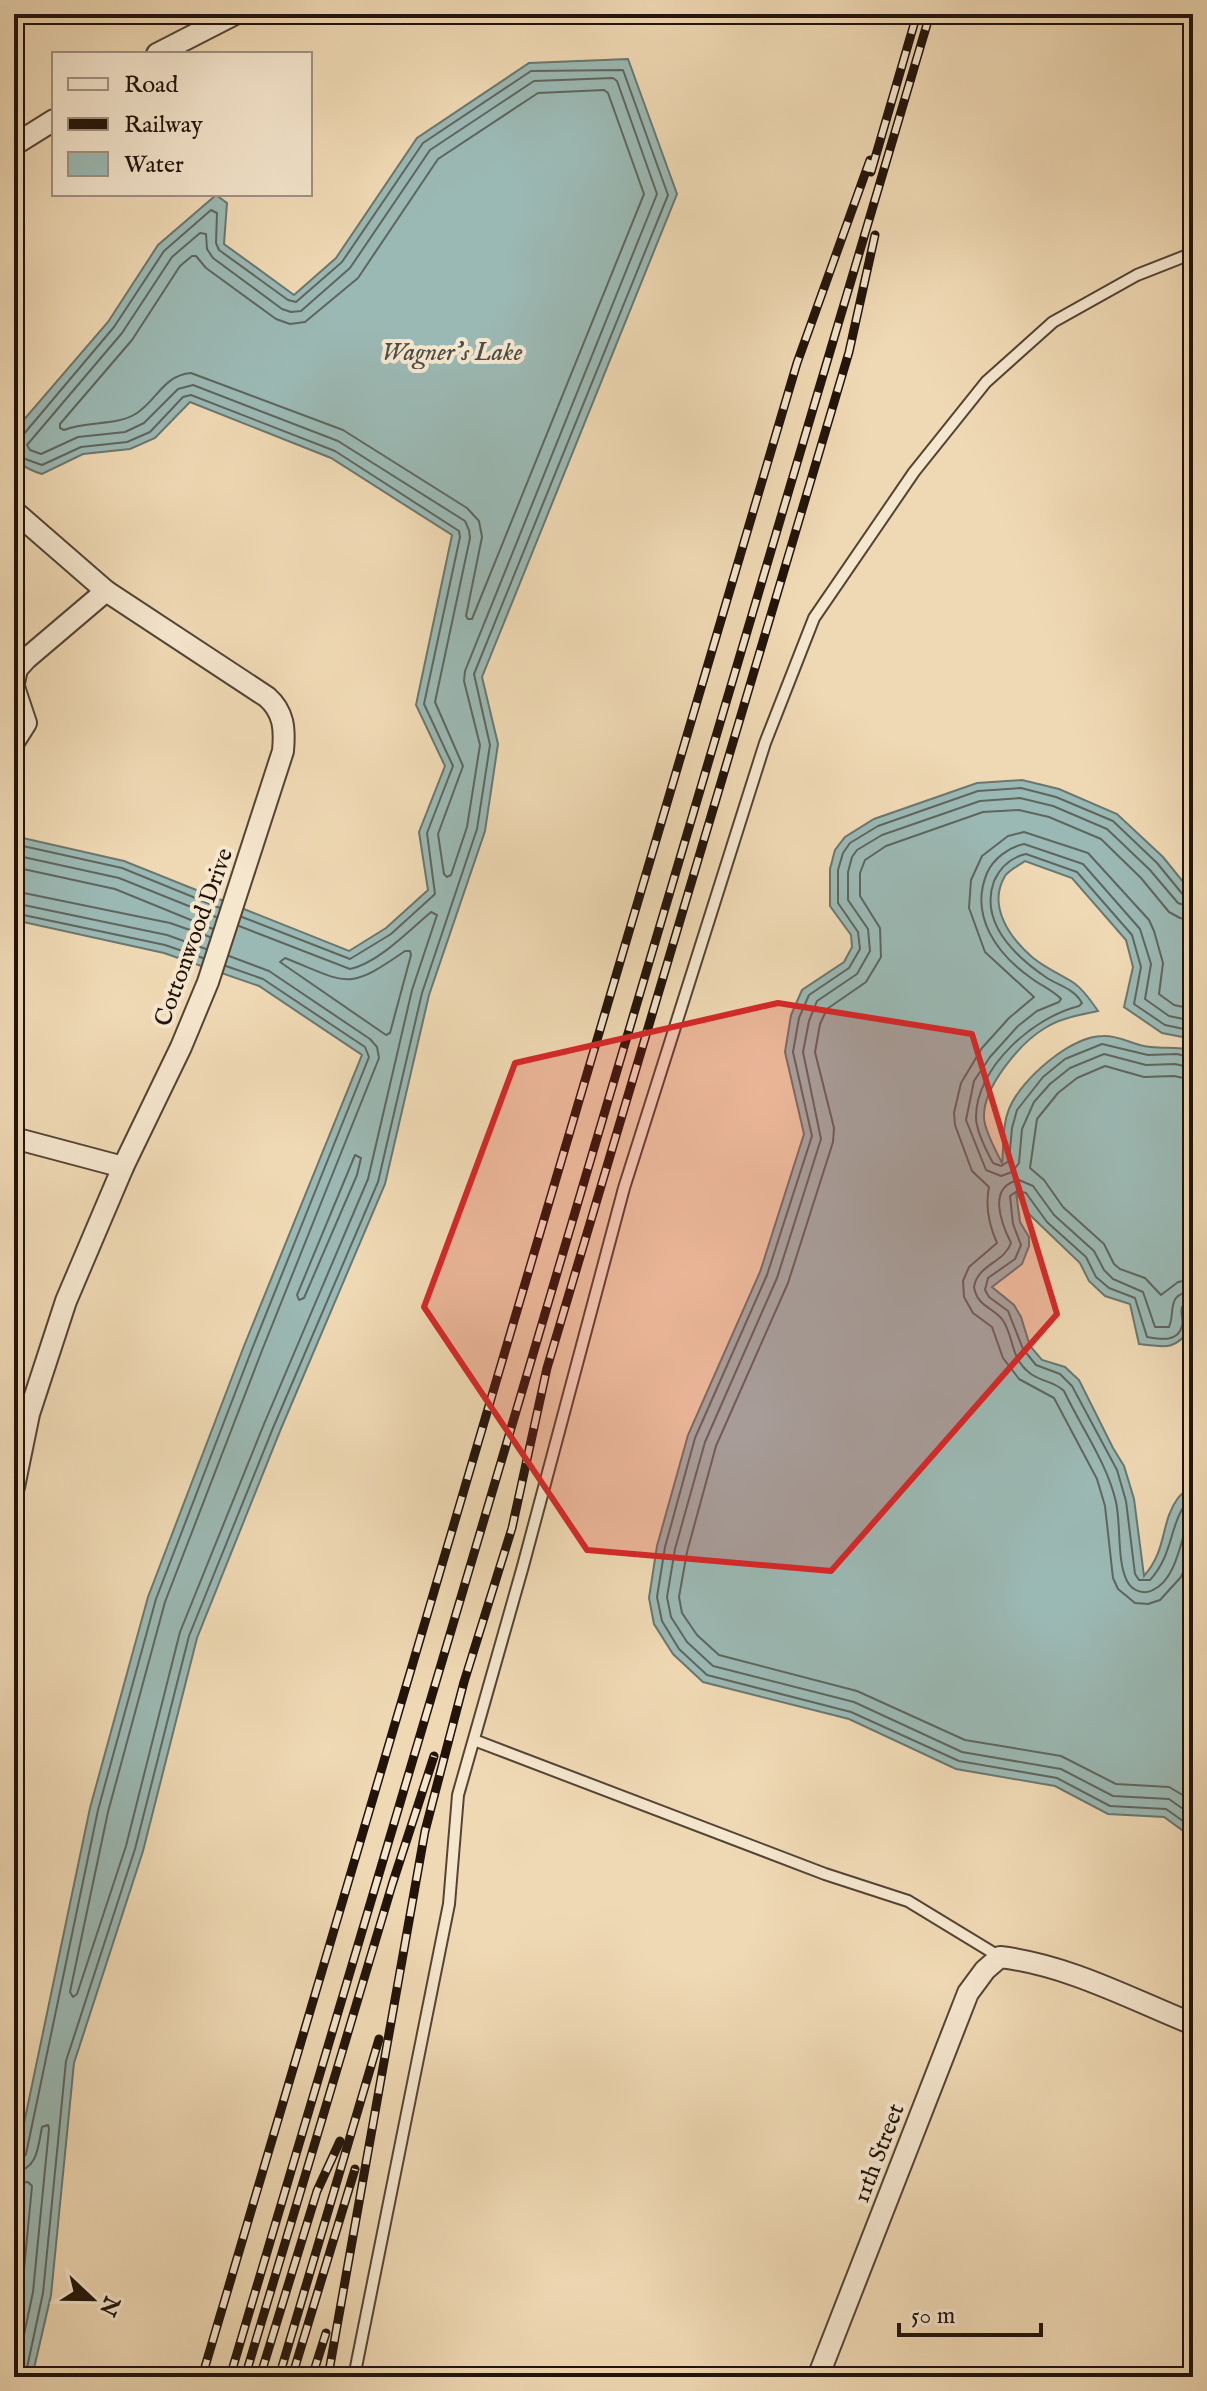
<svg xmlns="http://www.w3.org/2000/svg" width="1207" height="2391" viewBox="0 0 1207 2391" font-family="'IM FELL English',serif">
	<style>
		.water { fill: #9bb9b4; stroke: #6a7770; stroke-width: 2 }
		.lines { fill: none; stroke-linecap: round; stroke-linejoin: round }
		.shore { stroke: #5e665f; stroke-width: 2 }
		.service-casing { stroke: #544434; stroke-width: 14 }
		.minor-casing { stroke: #544434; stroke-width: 24 }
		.service { stroke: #f5e6ce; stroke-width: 10 }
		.minor { stroke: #f5e6ce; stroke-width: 20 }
		.rail-casing { stroke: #21130a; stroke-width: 9 }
		.rail { stroke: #f5e6ce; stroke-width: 6; stroke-dasharray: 18; stroke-linecap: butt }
		.marked { fill: #d62828; fill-opacity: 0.2; stroke: #d62828; stroke-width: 6; stroke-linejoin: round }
		.labels { text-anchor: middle; stroke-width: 8; stroke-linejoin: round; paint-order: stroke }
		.street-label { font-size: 24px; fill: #21130a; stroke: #f5e6ce }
		.water-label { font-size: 26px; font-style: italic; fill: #4c4d46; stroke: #f5e6ce }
	</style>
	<rect width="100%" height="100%" fill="#efd9b4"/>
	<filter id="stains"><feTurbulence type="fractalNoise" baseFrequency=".0025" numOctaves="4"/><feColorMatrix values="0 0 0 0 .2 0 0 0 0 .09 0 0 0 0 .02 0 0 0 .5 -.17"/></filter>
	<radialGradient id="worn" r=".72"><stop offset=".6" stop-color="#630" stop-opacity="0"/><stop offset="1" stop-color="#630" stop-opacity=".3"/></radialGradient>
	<g class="water">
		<path d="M628,59L677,194L482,677L498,744L485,831L429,995L385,1184L280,1431L197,1638L143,1851L74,2063L51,2295L32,2377H14V2171L90,1808L148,1597L244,1346L362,1055L259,986L164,953L14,920V836L124,861L349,951L386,928L428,890L419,832L445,766L416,705L452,535L331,458L190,402L155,438L130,449L83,454L42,474C13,465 5,452 21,423L108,322L158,245L216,195L227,203L224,244L294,295L336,258L417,138L529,63Z"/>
		<path d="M1022,780L1059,789L1117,814L1163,857L1193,894V1039L1162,1033L1124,1007L1133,967L1126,940L1072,878L1025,861C1018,866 1009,870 1005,876C987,906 1010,938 1032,957C1045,968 1060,974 1074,983C1084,990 1091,1001 1098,1011C1080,1015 1060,1018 1045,1028C1020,1043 983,1087 984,1117C984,1130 996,1151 1002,1163C1004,1145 1002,1126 1009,1109C1021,1079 1071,1036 1103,1036C1120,1035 1134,1046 1151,1047C1166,1049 1178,1046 1193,1051V1302L1188,1312L1191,1329C1173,1351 1166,1347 1139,1344L1130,1304L1105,1296L1089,1281L1080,1263L1029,1214L1016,1192L1020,1222L1029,1237V1246L1022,1264L992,1287L1014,1305L1021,1317L1030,1346L1042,1360L1065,1367L1079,1380L1113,1448L1124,1466L1134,1499L1144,1576C1168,1549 1160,1522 1178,1498C1182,1493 1188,1489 1193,1485V1838L1164,1817L1108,1814L1055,1786L956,1769L849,1719L703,1682L673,1654L654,1624L649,1598L657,1546L688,1435L760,1272L804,1134L785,1052L791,1015L802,990L844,962L852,947L851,935L830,906V869L835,850L845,837L874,819L977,783Z"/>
	</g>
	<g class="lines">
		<g class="shore">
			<polygon points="613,78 617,81 657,194 465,671 464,681 480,745 467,827 451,875 447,877 444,874 438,834 463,766 435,702 470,538 469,530 465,521 338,441 193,385 178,389 144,423 125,432 78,437 41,454 30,450 27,445 122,333 172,257 200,233 206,234 207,249 213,258 282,309 291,312 301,311 350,268 430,150 534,81"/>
			<path d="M604,90L608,93L644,194L472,619H468L466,616L482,537L479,521L467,508L343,430L191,373C164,375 157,400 137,413C116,427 87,420 64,430L60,428V424L132,340L180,266L192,256H196L206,268L276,319L290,324L305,322L358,278L438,159L538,93Z"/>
			<polyline points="14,437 23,435 114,327 164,251 211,210 217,213 216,243 219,250 288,300 296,302 342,262 423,143 531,71 623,70 668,195 474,674 490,745 477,829 422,993 378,1182 273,1428 189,1636 135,1849 66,2061 43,2293 25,2377"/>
			<polyline points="14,455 42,465 81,447 127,442 150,432 183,397 191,395 335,451 459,531 460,537 424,704 453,766 427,833 435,894 391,934 350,959 242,917"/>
			<polyline points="14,844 122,868 220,908"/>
			<polyline points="14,855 119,878 216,917"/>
			<polyline points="14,867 115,889 213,929"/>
			<polyline points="14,891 170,923 210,937"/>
			<polyline points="1193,898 1184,896 1157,863 1113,821 1056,797 1021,788 978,791 878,826 850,843 843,853 838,870 838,903 858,932 860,949 849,968 809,995 799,1018 793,1052 812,1136 767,1275 695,1438 665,1547 657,1597 662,1621 679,1649 707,1675 851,1712 959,1761 1057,1778 1110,1806 1166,1809 1193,1828"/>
			<polyline points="14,903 167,935 206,949"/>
			<polyline points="1193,908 1178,903 1150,870 1107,829 1053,806 1020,798 980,801 882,835 857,850 852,857 848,872 848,900 868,929 870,951 857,974 817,1001 809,1021 803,1052 821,1139 777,1278 705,1442 675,1549 667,1597 671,1617 687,1642 713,1666 854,1702 962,1752 1061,1769 1113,1796 1169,1799 1193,1816"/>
			<polyline points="14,913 165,945 203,958"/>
			<polyline points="1193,920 1180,918 1169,912 1141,878 1101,839 1049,817 1019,810 983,812 886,846 865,860 860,873 860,896 880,928 881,957 866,982 827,1009 820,1024 815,1052 834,1128 833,1142 788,1283 716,1446 687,1552 679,1597 682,1613 697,1635 719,1655 857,1691 965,1740 1061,1756 1116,1784 1169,1787 1193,1801"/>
			<path d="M405,951H410L411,955L390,1033L386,1035L280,962L285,958C348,983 346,992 405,951Z"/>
			<path d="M229,956L269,971L370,1039L377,1047L379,1058L261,1353L165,1602L108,1812L70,1992L73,1997L77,1994L126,1846L180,1632L264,1424L368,1179L412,990L437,915L431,912C410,930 378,963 350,969L239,926"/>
			<path d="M1193,1009L1174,1005L1159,994L1163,963L1154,931L1149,920L1088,853L1024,832L1008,836L982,856L971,880L969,908L985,952L1034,997L1009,1018L982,1048L961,1083L954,1113L955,1125L972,1171L989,1187C985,1206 989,1225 997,1243L969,1267L963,1281L964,1297L973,1313L992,1327L1003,1358L1019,1379L1054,1398L1097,1479L1105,1506L1113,1578L1118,1589L1135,1603L1148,1604L1160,1600L1181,1577L1193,1549"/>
			<path d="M1193,1021L1169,1016L1145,999L1151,964L1140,929L1083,864L1024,844C1009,847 993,859 987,873C969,916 997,954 1031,978C1040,985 1054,991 1061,999L1059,1002L1037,1011L1018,1026L990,1057L974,1081L966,1120L986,1170L1001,1176L1012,1172L1019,1163L1022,1129L1034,1102L1050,1084L1070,1068L1104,1054L1146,1065L1175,1064L1193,1068"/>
			<path d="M1193,1031L1165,1025L1134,1004L1141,967L1132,935L1077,872L1026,854C1011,857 1000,868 994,881C979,923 1016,957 1047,978C1060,986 1074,989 1082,1003L1079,1006C1034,1017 976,1067 976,1117C976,1130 987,1152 993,1163L1001,1166L1009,1161L1012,1128L1017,1110L1043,1077L1065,1059L1102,1044L1148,1055L1177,1054L1193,1058"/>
			<polyline points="1193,1080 1174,1076 1144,1077 1105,1066 1077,1078 1058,1093 1037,1119 1030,1168 1044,1180 1063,1207 1104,1244 1114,1264 1120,1269 1145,1278 1161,1295 1178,1282 1193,1279"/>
			<polygon points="355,1155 361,1158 357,1175 304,1298 299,1300 297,1295"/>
			<path d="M1193,1291C1165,1294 1176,1311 1169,1327H1155L1143,1292L1113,1279L1104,1270L1094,1251L1054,1215L1033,1186L1019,1180C987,1186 1001,1223 1011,1243C1004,1263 978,1264 974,1287C977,1306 992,1307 1002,1319C1015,1337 1009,1358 1031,1374C1042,1382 1054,1381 1064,1391C1081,1427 1107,1463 1116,1502C1121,1525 1117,1562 1127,1581C1132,1591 1144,1595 1153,1590C1179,1578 1181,1532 1193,1509"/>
			<path d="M1193,1301L1187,1302L1182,1307C1180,1313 1184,1321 1182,1326C1178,1343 1159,1339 1147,1337L1135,1298L1109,1288L1096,1277L1086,1257L1047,1222L1026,1193L1017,1191L1010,1196L1013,1224L1021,1245L1015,1259L988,1278L985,1290L989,1297L1008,1311L1023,1349L1036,1365L1060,1374L1072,1386L1117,1470L1126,1501L1135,1574L1139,1580H1150C1176,1552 1168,1518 1193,1496"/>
			<polyline points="14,2162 21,2160 26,2154 98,1810 156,1599 252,1349 369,1057 365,1047 263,979 226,966"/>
			<path d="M14,2172C38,2170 38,2146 42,2127L48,2125L49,2129L33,2292L15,2377"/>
			<polyline points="14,2184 28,2182 32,2186 22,2290 14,2322"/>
		</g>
		<defs>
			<g id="service">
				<polyline points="474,1740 825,1874 908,1901 1000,1957"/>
				<polyline points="354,2377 449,1904 458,1795 523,1566 624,1188 765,743 814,618 914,472 986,382 1053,322 1137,275 1193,253"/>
			</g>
			<g id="minor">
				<polyline points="157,54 235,14"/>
				<polyline points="14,145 54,120"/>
				<path d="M14,511L106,591L267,697C284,712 285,729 283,751L208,982L181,1047L123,1167L66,1301L29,1414L14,1487"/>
				<polyline points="14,683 17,669 26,659 106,591"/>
				<polyline points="14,687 26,723 14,742"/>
				<polyline points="14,1138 123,1167"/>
				<path d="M818,2377L968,1993L985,1970L1000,1957C1068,1965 1131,1999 1193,2024"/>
			</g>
		</defs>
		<use href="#service" class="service-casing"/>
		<use href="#minor" class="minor-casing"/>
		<use href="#service" class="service"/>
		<use href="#minor" class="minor"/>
		<defs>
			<g id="rail">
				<polyline points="871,172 917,14"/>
				<polyline points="202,2377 797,363 870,160"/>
				<polyline points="230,2377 930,14"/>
				<polyline points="245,2377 392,1885 434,1756"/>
				<polyline points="260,2377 317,2191 340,2141"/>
				<polyline points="279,2377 379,2039"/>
				<polyline points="292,2377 355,2169"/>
				<polyline points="312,2377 326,2333"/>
				<polyline points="328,2377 425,1831 464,1682 512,1528 547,1368 849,352 875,235"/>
			</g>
		</defs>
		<use href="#rail" class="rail-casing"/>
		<use href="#rail" class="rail"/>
	</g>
	<path class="marked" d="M778,1003L972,1034L1057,1314L831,1571L587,1550L424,1307L515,1063Z"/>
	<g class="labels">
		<g class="street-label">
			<text transform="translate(193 937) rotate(-70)" y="8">Cottonwood Drive</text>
			<text transform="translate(878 2153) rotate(-69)" y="8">11th Street</text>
		</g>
		<g class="water-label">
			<text x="452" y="360">Wagner's Lake</text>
		</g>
	</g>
	<rect width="1207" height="2391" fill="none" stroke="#efd9b4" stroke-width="48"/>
	<rect x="16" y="16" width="1175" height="2359" fill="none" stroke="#21130a" stroke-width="4"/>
	<rect x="24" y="24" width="1159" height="2343" fill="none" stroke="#21130a" stroke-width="2"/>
	<rect x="52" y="52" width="260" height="144" fill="#f5e6ce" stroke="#a09280" stroke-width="2"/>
	<rect x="68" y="78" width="40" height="12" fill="#f5e6ce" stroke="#a09280" stroke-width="2"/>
	<text x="124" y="92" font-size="24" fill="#21130a">Road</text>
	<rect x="68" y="118" width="40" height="12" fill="#21130a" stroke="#a09280" stroke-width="2"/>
	<text x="124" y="132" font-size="24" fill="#21130a">Railway</text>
	<rect x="68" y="152" width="40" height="24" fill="#9bb9b4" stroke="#a09280" stroke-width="2"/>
	<text x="124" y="172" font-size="24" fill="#21130a">Water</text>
	<g transform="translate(92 2299) rotate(112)" stroke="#f5e6ce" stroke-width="6" paint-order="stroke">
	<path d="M0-6L14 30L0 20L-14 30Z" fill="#21130a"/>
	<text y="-12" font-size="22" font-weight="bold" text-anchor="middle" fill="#21130a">N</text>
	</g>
	<path d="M899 2323v12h142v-12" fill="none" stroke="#21130a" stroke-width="4"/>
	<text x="911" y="2323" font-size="24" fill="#21130a" stroke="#f5e6ce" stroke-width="6" paint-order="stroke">50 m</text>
	<rect width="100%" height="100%" filter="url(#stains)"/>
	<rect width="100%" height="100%" fill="url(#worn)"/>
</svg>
